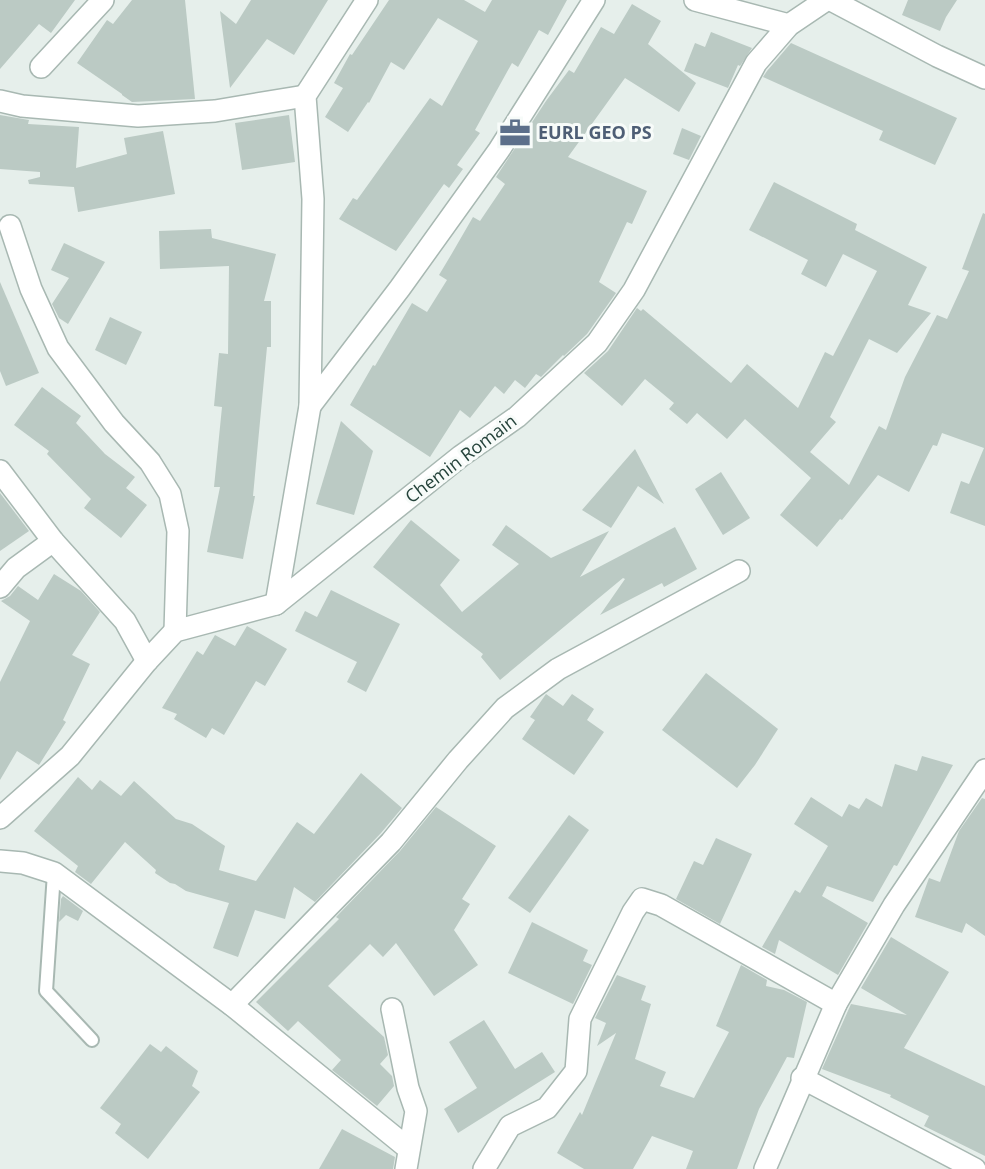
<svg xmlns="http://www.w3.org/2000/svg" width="985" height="1169" viewBox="0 0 985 1169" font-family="'Open Sans',sans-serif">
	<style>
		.building { fill: #bbcac4 }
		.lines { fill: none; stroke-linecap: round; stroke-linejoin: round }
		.service-casing { stroke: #a8b8b2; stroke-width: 16 }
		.minor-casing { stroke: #a8b8b2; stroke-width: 24 }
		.tertiary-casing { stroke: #a8b8b2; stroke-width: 24 }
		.service { stroke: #fff; stroke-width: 12 }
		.minor { stroke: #fff; stroke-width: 21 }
		.tertiary { stroke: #fff; stroke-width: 21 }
		.labels { text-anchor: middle; stroke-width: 6; stroke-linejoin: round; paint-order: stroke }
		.service-label { font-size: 18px; font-weight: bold; fill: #4e5e75; stroke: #f7fbf9; text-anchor: start }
		.street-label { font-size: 18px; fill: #24423a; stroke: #f7fbf9 }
	</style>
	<rect width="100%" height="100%" fill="#e6efeb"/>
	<g class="building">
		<polygon points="0,0 75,0 51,33 39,24 0,69"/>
		<polygon points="132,0 185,0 195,99 132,102 122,95 122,94 77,63 107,20 113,24"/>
		<polygon points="251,0 328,0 294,55 267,39 230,88 220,11 236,24"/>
		<polygon points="389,0 464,0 485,12 492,0 567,0 548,35 539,30 518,67 512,63 475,130 480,133 457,165 463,169 449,188 444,184 396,251 339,219 353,198 357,200 430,98 442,106 478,41 438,18 404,70 391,62 369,103 368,102 348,132 325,117 343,88 334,83 350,54 352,55"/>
		<polygon points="908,0 957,0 946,17 940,31 902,15"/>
		<polygon points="632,4 661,21 648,44 696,83 679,112 625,78 568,157 647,191 632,224 627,222 599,282 616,293 587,334 564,356 563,355 541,377 536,374 525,388 515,380 504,394 495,386 470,418 460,410 430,457 350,405 373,365 375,366 412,303 427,312 447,280 439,275 451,255 473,217 480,221 505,184 496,177 546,101 569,70 574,73 601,27 614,34"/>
		<polygon points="711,32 752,48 740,66 738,65 728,88 684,71 695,43 705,47"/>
		<polygon points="791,43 957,118 935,165 879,140 883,131 763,77 767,71"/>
		<polygon points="0,115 29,120 28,124 79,127 76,168 127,154 124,138 163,131 175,194 78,212 74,187 29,184 28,180 40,177 40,172 0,169"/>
		<polygon points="289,115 295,162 242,170 235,123"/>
		<polygon points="682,128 701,136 689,160 673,154"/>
		<polygon points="774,182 857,224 855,230 927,267 908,305 931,313 897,353 869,339 830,417 836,422 810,452 849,485 879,426 886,430 905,377 937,315 947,319 969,271 962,269 983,213 985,214 985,526 950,513 961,481 969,484 984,448 942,433 937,446 933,445 909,492 878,475 842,520 840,519 817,547 780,515 811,478 745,419 727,439 697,413 687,424 669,409 674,403 645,379 622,406 584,373 608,351 637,308 641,311 643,309 731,383 747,364 798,408 825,352 833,356 877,271 843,254 826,287 801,274 808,260 749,230"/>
		<polygon points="211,229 212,238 276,254 264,301 271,301 271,347 267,347 253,496 255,496 243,559 207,552 220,487 214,487 222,407 214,406 219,353 228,354 229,266 160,269 159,231"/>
		<polygon points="64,243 105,262 68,324 59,318 52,304 69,278 51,270"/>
		<polygon points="0,282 39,373 6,386 0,371"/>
		<polygon points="110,317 142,332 126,365 95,350"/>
		<polygon points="42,387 81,416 76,423 105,454 135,477 126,488 147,505 121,538 84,508 91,499 47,454 49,451 14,425"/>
		<polygon points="341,421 373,451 354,515 316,504"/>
		<polygon points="635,449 664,504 638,486 611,528 582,510"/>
		<polygon points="721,472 750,518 723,535 695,489"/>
		<polygon points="0,493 29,531 0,551"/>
		<polygon points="411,520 460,560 440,585 462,612 519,564 492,545 506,525 551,558 609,531 580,577 675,527 697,569 664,587 662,583 600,615 625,579 623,578 500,680 481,657 483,654 373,567"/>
		<polygon points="54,574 81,591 100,612 72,655 90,664 63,720 66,722 39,765 17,751 0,780 0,682 30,621 1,601 10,596 18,586 38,600"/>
		<polygon points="331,590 400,624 366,692 347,682 357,662 295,631 305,611 317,617"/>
		<polygon points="247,626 287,649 265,686 256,681 224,735 212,728 206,738 174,719 177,714 162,708 197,651 203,655 215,635 235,646"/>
		<polygon points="706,673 778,729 755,765 737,788 662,730"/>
		<polygon points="546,694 563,706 572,694 594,709 587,720 604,732 574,775 522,739 535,720 530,717"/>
		<polygon points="922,756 953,765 897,866 894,865 873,902 827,886 822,896 868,923 838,975 779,940 775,954 762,947 795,890 800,893 828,846 794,824 811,797 842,817 849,804 859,809 866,798 882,807 895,764 917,771"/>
		<polygon points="361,773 402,808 381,833 315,902 294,887 285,919 255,910 238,957 213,948 229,903 186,891 175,884 170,883 155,873 156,870 125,842 91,884 75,872 78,866 34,831 78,777 92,790 100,780 121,796 134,781 176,819 192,824 225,846 219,870 256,881 297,822 314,834"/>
		<polygon points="982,798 985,799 985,936 966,923 962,933 915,917 929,878 940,882 959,831"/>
		<polygon points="436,807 496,846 462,899 470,904 454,930 478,965 434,996 396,943 383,957 370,944 328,986 384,1037 388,1055 380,1064 392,1076 394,1086 377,1106 332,1070 341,1060 298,1021 288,1031 256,1002 339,919 336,917 400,851"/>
		<polygon points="569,815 589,830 530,913 508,898"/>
		<polygon points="716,838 752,854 720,924 676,899 694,861 703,865"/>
		<polygon points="63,896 83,911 78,921 66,915 59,922 61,899"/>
		<polygon points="532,922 588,950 583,961 592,965 573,1004 508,973"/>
		<polygon points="891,937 949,972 904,1048 985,1086 985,1156 924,1126 929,1116 890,1097 891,1095 822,1069 851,1004 907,1015 861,988"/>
		<polygon points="741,965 767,980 766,986 784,990 807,1002 794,1058 787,1057 759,1109 737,1169 686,1169 693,1151 652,1136 633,1169 584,1169 557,1153 580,1112 582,1115 616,1033 597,1046 606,1023 595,1018 617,975 646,986 641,1000 651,1004 635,1059 666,1072 660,1086 694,1098 729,1032 716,1026"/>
		<polygon points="484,1020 515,1069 542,1052 555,1072 458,1133 444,1109 477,1088 449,1042"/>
		<polygon points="150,1044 161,1052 166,1046 198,1071 192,1086 200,1092 148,1159 115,1133 121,1124 100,1108"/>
		<polygon points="342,1129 395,1157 393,1169 319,1169"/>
	</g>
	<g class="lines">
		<defs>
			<polyline id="service" points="54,873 46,991 92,1040"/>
			<g id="minor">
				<polyline points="695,0 789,25"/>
				<polyline points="831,0 937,56 985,78"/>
				<polyline points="41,67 103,0"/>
				<polyline points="0,101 22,106 138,116 215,111 305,96"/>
				<polyline points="10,226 31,289 58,348 114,423 150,462 170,494 178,531 175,631"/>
				<polyline points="310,406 400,288 499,150 594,0"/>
				<polyline points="0,471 53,541 125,621 147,661"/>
				<polyline points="0,587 16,568 53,541"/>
				<polyline points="276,604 310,406 313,199 305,96 367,0"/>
				<polyline points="0,861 23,863 54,873 232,1005 409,1149"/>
				<polyline points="232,1005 391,842 458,760 505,708 558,669 739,571"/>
				<polyline points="392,1009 408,1088 416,1111 406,1169"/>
				<polyline points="802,1078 975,1169"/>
				<polyline points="484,1169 510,1126 547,1108 576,1071 580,1019 633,912 642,899 661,905 836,1004"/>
				<polyline points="765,1169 836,1004 894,905 985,770"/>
			</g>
			<polyline id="tertiary" points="0,818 70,756 147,661 175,631 276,604 461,456 517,417 597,343 634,290 756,63 789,25 826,0"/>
		</defs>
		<use href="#service" class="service-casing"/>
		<use href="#minor" class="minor-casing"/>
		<use href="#tertiary" class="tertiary-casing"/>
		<use href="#service" class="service"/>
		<use href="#minor" class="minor"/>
		<use href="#tertiary" class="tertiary"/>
	</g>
	<defs>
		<symbol id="office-bare" viewBox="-9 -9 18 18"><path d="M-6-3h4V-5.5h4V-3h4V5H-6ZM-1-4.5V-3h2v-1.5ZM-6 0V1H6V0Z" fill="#5c6f8a" stroke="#f7fbf9" stroke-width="2.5" paint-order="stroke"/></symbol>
	</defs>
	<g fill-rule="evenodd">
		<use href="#office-bare" x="493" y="111" width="44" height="44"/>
	</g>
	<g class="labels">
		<g class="service-label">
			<text x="538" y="139">EURL GEO PS</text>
		</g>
		<g class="street-label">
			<text transform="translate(461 459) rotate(-37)" y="6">Chemin Romain</text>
		</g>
	</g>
</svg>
